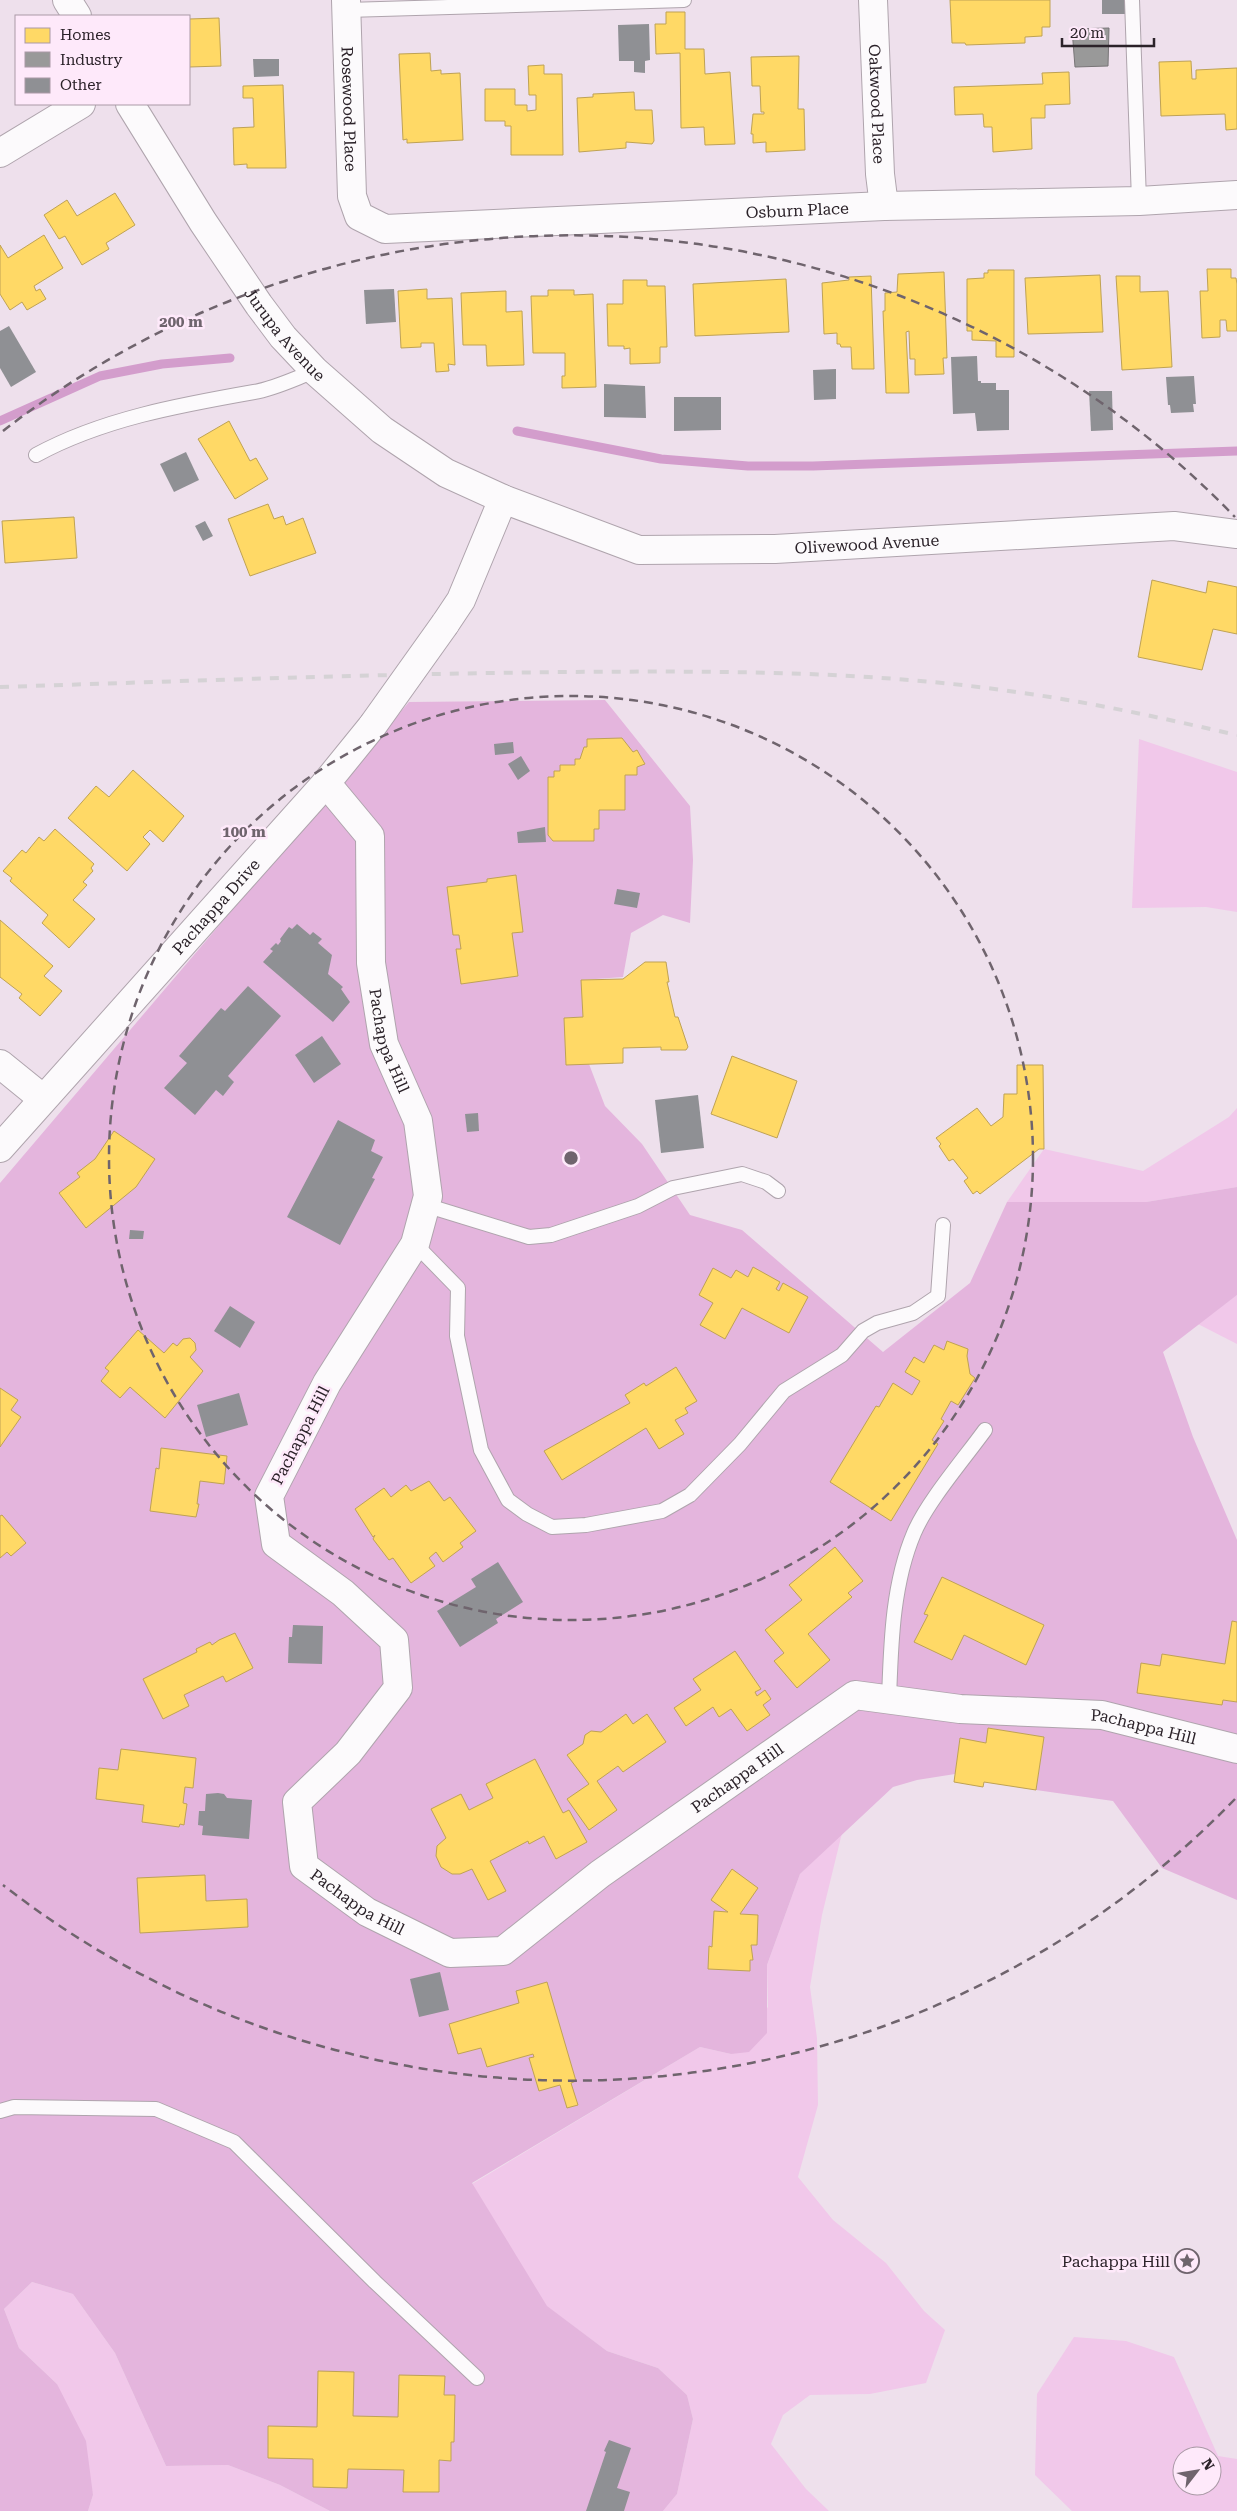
<svg xmlns="http://www.w3.org/2000/svg" width="1237" height="2511" viewBox="0 0 1237 2511" font-family="'Roboto Serif',serif">
	<style>
		.green { fill: #f1c8ea; fill-rule: evenodd }
		.forest { fill: #e4b5dd }
		.homes { fill: #ffd966; stroke: #bfa254 }
		.industry { fill: #999; stroke: #787577 }
		.lines { fill: none; stroke-linecap: round; stroke-linejoin: round }
		.stream { stroke: #d39dcc; stroke-width: 9 }
		.building { fill: #8f9094 }
		.service-casing { stroke: #afa4ad; stroke-width: 16 }
		.minor-casing { stroke: #afa4ad; stroke-width: 30 }
		.secondary-casing { stroke: #afa4ad; stroke-width: 30 }
		.service { stroke: #fcfafc; stroke-width: 14 }
		.minor { stroke: #fcfafc; stroke-width: 28 }
		.secondary { stroke: #fcfafc; stroke-width: 28 }
		.rail { stroke: #d5d2d5; stroke-width: 4; stroke-dasharray: 9 9; stroke-linecap: butt }
		.minor-bridge-casing { stroke: #afa4ad; stroke-width: 30; stroke-linecap: butt }
		.minor-bridge { stroke: #fcfafc; stroke-width: 28 }
		.ring { fill: none; stroke: #6f646d; stroke-width: 2.5; stroke-dasharray: 9 6 }
		.labels { text-anchor: middle; stroke-width: 5; stroke-linejoin: round; paint-order: stroke }
		.street-label { font-size: 16px; fill: #2b2229; stroke: #fee9fa }
		.poi-label { font-size: 16px; fill: #2b2229; stroke: #fee9fa; text-anchor: end }
		.centre { fill: #6f646d; stroke: #fee9fa; stroke-width: 2.5 }
		.ring-label { font-size: 15px; text-anchor: middle; font-weight: bold; fill: #6f646d; stroke: #fee9fa; stroke-width: 5; stroke-linejoin: round; paint-order: stroke }
	</style>
	<rect width="100%" height="100%" fill="#eee0ec"/>
	<g class="green">
		<polygon points="1139,739 1237,772 1237,912 1206,907 1132,908"/>
		<polygon points="1237,1108 1237,1187 1146,1202 1007,1202 1044,1149 1143,1171 1229,1117"/>
		<polygon points="1237,1295 1237,1344 1198,1324"/>
		<polygon points="842,1833 822,1915 810,1987 817,2038 818,2105 798,2177 833,2220 886,2263 924,2311 945,2330 926,2383 870,2394 810,2395 783,2415 771,2444 806,2489 829,2511 663,2511 677,2494 693,2419 687,2395 658,2368 607,2351 546,2306 472,2184 700,2047 731,2054 768,2007 767,1965 800,1874"/>
		<polygon points="32,2282 73,2294 115,2353 166,2466 228,2465 280,2485 330,2511 88,2511 93,2495 57,2384 19,2348 4,2309"/>
		<path d="M1074,2337L1126,2341L1174,2357L1218,2456L1237,2459V2511H1072L1035,2475L1037,2394ZM1182,2456H1212V2486H1182Z"/>
	</g>
	<polygon class="forest" points="605,700 690,806 693,860 690,923 663,915 631,933 623,977 582,980 583,1017 564,1018 566,1064 589,1064 605,1106 642,1144 690,1215 742,1230 883,1352 970,1283 1007,1202 1146,1202 1237,1187 1237,1295 1163,1352 1193,1437 1237,1540 1237,1900 1162,1868 1113,1801 1036,1790 1044,1737 989,1728 986,1743 960,1739 955,1774 917,1780 893,1787 800,1874 767,1965 767,2033 749,2052 731,2054 700,2047 472,2183 547,2306 607,2351 658,2368 687,2395 693,2419 677,2494 663,2511 330,2511 280,2485 228,2465 166,2466 115,2353 73,2294 32,2282 4,2309 19,2348 57,2384 86,2441 93,2495 88,2511 0,2511 0,1183 409,702"/>
	<g class="homes">
		<polygon points="950,0 1050,0 1050,27 1042,27 1042,36 1025,37 1025,43 966,45 965,43 952,43"/>
		<polygon points="666,12 685,12 685,49 704,49 705,74 730,72 735,144 705,145 704,127 681,128 680,53 656,54 655,24 666,24"/>
		<polygon points="219,18 221,66 189,67 189,19"/>
		<polygon points="430,53 431,71 441,70 441,74 460,73 463,140 407,143 407,139 403,140 399,54"/>
		<polygon points="799,56 798,109 804,109 805,150 766,152 766,142 753,143 753,134 751,134 753,114 764,114 764,112 761,112 760,86 752,86 751,57"/>
		<polygon points="1191,61 1192,79 1196,79 1196,70 1237,68 1237,129 1226,130 1225,114 1161,116 1159,62"/>
		<polygon points="544,65 544,74 562,74 563,155 511,155 511,126 505,126 505,121 485,121 485,89 515,89 515,105 527,105 527,111 536,110 536,95 529,95 528,66"/>
		<polygon points="1069,72 1070,104 1045,105 1045,118 1031,118 1032,149 993,152 992,127 984,127 983,114 955,115 954,87 1043,84 1042,73"/>
		<polygon points="283,85 286,168 247,168 247,164 234,165 233,128 254,127 253,98 243,98 243,86"/>
		<polygon points="634,92 635,110 652,110 654,141 652,144 626,142 626,148 579,152 577,98 593,97 593,94"/>
		<polygon points="115,193 135,225 106,243 109,249 82,265 65,236 59,239 44,215 67,200 77,216"/>
		<polygon points="44,235 63,268 34,286 36,291 40,289 46,299 27,310 22,302 10,310 0,294 0,245 8,258"/>
		<polygon points="1207,269 1231,269 1231,278 1236,278 1237,284 1237,331 1227,331 1226,320 1220,320 1220,337 1202,338 1200,291 1208,291"/>
		<polygon points="988,270 1014,270 1014,357 996,357 996,341 972,340 972,331 967,331 967,279 984,278 984,273 988,273"/>
		<polygon points="944,272 947,358 943,358 944,374 915,375 915,359 910,359 909,331 906,332 909,393 886,393 883,311 885,311 885,293 897,292 898,274"/>
		<polygon points="1100,275 1103,332 1028,334 1025,278"/>
		<polygon points="871,276 874,369 852,369 851,347 841,347 840,344 837,344 837,333 824,334 822,283 849,280 849,277"/>
		<polygon points="1116,276 1140,276 1140,292 1168,291 1172,367 1122,370"/>
		<polygon points="786,279 789,332 695,336 693,284"/>
		<polygon points="623,280 647,280 647,286 665,286 667,347 660,347 660,363 630,364 630,348 624,349 624,346 608,346 607,304 623,304"/>
		<polygon points="427,289 427,299 452,298 455,365 448,364 449,371 436,372 434,343 421,343 421,347 401,348 398,291"/>
		<polygon points="548,290 574,290 574,295 593,294 596,387 562,388 562,376 565,376 565,353 533,353 531,296 548,296"/>
		<polygon points="506,291 506,312 522,311 524,365 487,366 486,345 463,345 461,293"/>
		<polygon points="229,421 250,461 256,458 268,479 235,499 198,439"/>
		<polygon points="268,504 274,519 283,516 286,525 303,518 316,553 250,576 228,519"/>
		<polygon points="74,517 77,558 5,563 2,521"/>
		<polygon points="1152,580 1206,593 1208,581 1237,587 1237,634 1213,629 1202,670 1138,657"/>
		<polygon points="622,738 633,752 637,750 645,764 637,767 637,775 625,775 625,810 599,810 599,829 594,829 594,841 553,841 548,835 548,777 554,777 554,771 560,771 560,765 575,765 575,759 580,759 584,747 587,747 587,739"/>
		<polygon points="133,770 184,816 163,842 150,830 143,837 150,844 127,871 68,818 96,786 109,797"/>
		<polygon points="55,829 94,864 91,868 93,871 83,882 87,885 73,900 95,919 69,948 42,923 48,915 10,881 12,878 3,871 22,850 26,853 39,837 44,841"/>
		<polygon points="516,875 523,932 512,933 518,976 461,984 456,949 461,949 459,935 453,935 447,887 487,882 487,879"/>
		<polygon points="0,920 53,966 44,976 62,991 40,1016 19,998 22,994 0,977"/>
		<polygon points="645,962 666,962 669,982 667,982 675,1017 678,1017 688,1047 686,1050 661,1050 661,1047 623,1048 623,1063 566,1065 564,1018 583,1017 581,980 623,979"/>
		<polygon points="732,1056 797,1081 777,1138 711,1114"/>
		<polygon points="1017,1065 1043,1065 1044,1149 1039,1149 980,1194 977,1191 973,1194 964,1181 968,1178 953,1159 949,1161 939,1146 941,1144 936,1138 977,1108 991,1126 1003,1117 1004,1094 1017,1094"/>
		<polygon points="114,1131 155,1159 136,1187 86,1228 59,1193 80,1177 77,1173 95,1159"/>
		<polygon points="753,1267 780,1282 776,1289 779,1291 783,1283 808,1297 789,1333 742,1308 725,1339 700,1325 713,1303 699,1295 713,1268 731,1278 736,1270 748,1277"/>
		<polygon points="138,1330 164,1353 173,1343 177,1346 183,1339 190,1338 195,1343 196,1350 190,1357 203,1371 165,1418 130,1387 120,1398 101,1381 109,1371 105,1368"/>
		<polygon points="947,1341 968,1349 967,1356 970,1374 975,1378 958,1405 951,1401 941,1419 944,1421 932,1440 938,1444 891,1521 830,1482 876,1406 879,1407 893,1383 912,1395 920,1381 905,1372 914,1357 924,1363 934,1345 944,1350"/>
		<polygon points="676,1367 697,1401 685,1408 688,1413 675,1420 684,1434 659,1449 646,1428 562,1480 544,1451 630,1403 625,1395 644,1383 646,1386"/>
		<polygon points="0,1388 18,1400 11,1410 21,1417 0,1447"/>
		<polygon points="161,1448 227,1456 224,1484 200,1481 197,1504 199,1504 196,1517 150,1511 156,1468 159,1469"/>
		<polygon points="429,1481 444,1501 450,1497 476,1531 460,1543 463,1547 443,1562 436,1552 429,1558 435,1566 411,1583 393,1558 389,1560 373,1539 375,1535 373,1537 355,1509 384,1488 391,1497 406,1485 411,1491"/>
		<polygon points="2,1515 26,1543 11,1556 7,1552 0,1558 0,1516"/>
		<polygon points="835,1547 863,1581 848,1593 852,1597 808,1634 830,1660 797,1688 774,1661 784,1653 765,1630 802,1600 789,1585"/>
		<polygon points="942,1577 1044,1625 1026,1665 964,1635 952,1660 914,1642 928,1615 924,1614"/>
		<polygon points="1232,1621 1237,1622 1237,1702 1223,1700 1222,1705 1137,1693 1141,1663 1160,1666 1162,1654 1225,1664"/>
		<polygon points="235,1633 253,1668 226,1682 223,1676 184,1695 189,1706 163,1719 143,1679 197,1652 196,1649 210,1642 212,1645 219,1640"/>
		<polygon points="735,1651 761,1689 755,1692 757,1696 765,1690 771,1699 763,1705 770,1715 747,1731 731,1709 719,1717 713,1707 686,1726 674,1708 701,1690 693,1679"/>
		<polygon points="626,1714 633,1724 647,1714 666,1742 623,1772 618,1766 597,1781 617,1810 589,1830 567,1799 589,1784 567,1755 583,1744 585,1735 591,1731 601,1732"/>
		<polygon points="988,1728 1044,1737 1036,1790 984,1782 983,1787 954,1782 960,1738 986,1743"/>
		<polygon points="121,1749 196,1758 193,1788 185,1787 183,1803 187,1804 184,1825 180,1824 179,1827 142,1822 144,1805 96,1799 99,1768 118,1770"/>
		<polygon points="535,1759 563,1813 569,1810 587,1842 556,1859 544,1836 529,1844 528,1841 490,1861 506,1891 488,1900 472,1869 460,1874 452,1874 441,1867 436,1856 437,1846 446,1838 431,1809 461,1794 469,1810 493,1798 486,1784"/>
		<polygon points="732,1869 758,1888 740,1914 758,1915 757,1945 751,1945 753,1960 750,1960 750,1971 708,1969 709,1946 712,1947 714,1911 728,1912 711,1900"/>
		<polygon points="205,1875 206,1901 247,1899 248,1927 140,1933 137,1878"/>
		<polygon points="547,1982 576,2081 571,2083 578,2105 567,2108 560,2085 539,2091 529,2058 534,2057 533,2054 487,2067 481,2048 458,2054 449,2024 519,2003 516,1991"/>
		<polygon points="318,2371 354,2372 353,2416 398,2417 399,2375 445,2376 444,2395 455,2395 454,2442 451,2442 451,2461 439,2460 439,2492 403,2492 404,2470 348,2469 347,2488 313,2487 313,2459 268,2458 268,2426 317,2427"/>
	</g>
	<polygon class="industry" points="1109,28 1108,66 1075,67 1072,29"/>
	<g class="lines">
		<g class="stream">
			<polyline points="0,421 100,376 162,364 230,358"/>
			<polyline points="517,431 661,459 748,466 813,466 1237,451"/>
		</g>
	</g>
	<g class="building">
		<polygon points="1102,0 1129,0 1130,14 1102,14"/>
		<polygon points="649,24 650,60 645,61 645,73 634,72 634,61 619,61 618,25"/>
		<polygon points="253,59 279,59 279,76 254,77"/>
		<polygon points="394,289 396,322 366,324 364,290"/>
		<polygon points="9,326 36,372 11,387 0,368 0,331"/>
		<polygon points="977,356 978,381 981,381 981,383 996,383 996,390 1009,390 1009,430 977,431 975,413 953,414 951,357"/>
		<polygon points="836,369 836,399 814,400 813,370"/>
		<polygon points="1194,376 1196,404 1193,404 1194,412 1171,413 1170,405 1168,405 1166,377"/>
		<polygon points="604,384 645,386 646,418 604,417"/>
		<polygon points="1089,391 1112,391 1113,430 1091,431"/>
		<polygon points="674,397 721,397 721,430 674,431"/>
		<polygon points="186,452 199,480 174,492 160,464"/>
		<polygon points="205,521 213,536 203,541 195,526"/>
		<polygon points="513,742 514,753 495,755 494,744"/>
		<polygon points="521,756 530,771 518,780 508,764"/>
		<polygon points="545,827 546,842 518,843 517,832"/>
		<polygon points="617,889 640,893 637,908 614,904"/>
		<polygon points="297,924 310,935 313,932 322,939 318,943 332,955 328,974 343,987 341,989 350,1002 333,1022 263,962 273,951 270,949 276,943 278,945 281,941 280,939 289,927 292,929"/>
		<polygon points="248,986 281,1016 228,1076 234,1082 223,1096 216,1090 195,1115 164,1088 187,1063 179,1056 221,1008 225,1011"/>
		<polygon points="322,1036 341,1064 314,1083 295,1055"/>
		<polygon points="698,1095 704,1148 661,1153 655,1100"/>
		<polygon points="478,1113 479,1131 467,1132 465,1114"/>
		<polygon points="338,1120 375,1140 371,1151 383,1157 372,1178 375,1179 340,1245 287,1217"/>
		<polygon points="130,1230 144,1231 143,1239 129,1239"/>
		<polygon points="230,1306 255,1322 240,1348 214,1331"/>
		<polygon points="239,1393 248,1425 206,1437 197,1405"/>
		<polygon points="498,1562 523,1602 496,1619 498,1623 460,1647 437,1611 476,1587 471,1579"/>
		<polygon points="293,1625 323,1626 322,1664 288,1663 289,1637 292,1637"/>
		<polygon points="218,1793 224,1794 227,1798 252,1800 249,1839 202,1835 203,1826 198,1825 199,1811 205,1811 206,1794"/>
		<polygon points="440,1972 449,2010 419,2017 410,1979"/>
		<polygon points="609,2440 631,2448 617,2488 630,2492 624,2511 586,2511 606,2452 604,2451"/>
	</g>
	<g class="lines">
		<defs>
			<g id="service">
				<polyline points="1132,0 1139,201"/>
				<polyline points="347,10 684,0"/>
				<path d="M36,455C102,419 180,405 254,392C274,389 296,378 315,371"/>
				<polyline points="425,1205 529,1237 551,1235 638,1206 673,1188 742,1174 766,1182 778,1191"/>
				<polyline points="415,1244 458,1288 457,1336 481,1450 508,1500 527,1514 552,1527 586,1525 662,1511 690,1495 740,1444 784,1391 842,1355 863,1331 877,1323 913,1313 938,1296 943,1225"/>
				<path d="M889,1699C891,1645 892,1585 914,1533C927,1502 964,1459 985,1430"/>
				<polyline points="0,2111 14,2107 156,2109 234,2142 375,2282 477,2378"/>
			</g>
			<g id="minor">
				<path id="s1" d="M346,0L352,196L359,216L385,229L884,206L1139,201L1237,195"/>
				<path id="s2" d="M873,0L880,174L884,206"/>
				<polyline points="0,153 81,104"/>
				<polyline points="445,624 461,600 503,499"/>
				<path id="s3" d="M326,783L370,836L371,963L384,1044L418,1121L428,1196L415,1244L327,1383L269,1496L276,1544L343,1593L394,1640L398,1688L348,1753L297,1802L304,1866L367,1912L450,1953L503,1951L600,1874L855,1695L960,1709L1102,1715L1237,1749"/>
				<polyline points="0,1064 42,1098"/>
				<path id="s4" d="M0,1148L326,783L373,725"/>
			</g>
			<g id="secondary">
				<polyline points="67,0 77,16"/>
				<path id="s5" d="M130,104L203,222L259,305L283,337L315,371L382,430L446,473L503,499L639,550L775,549L1174,526L1237,534"/>
			</g>
		</defs>
		<use href="#service" class="service-casing"/>
		<use href="#minor" class="minor-casing"/>
		<use href="#secondary" class="secondary-casing"/>
		<use href="#service" class="service"/>
		<use href="#minor" class="minor"/>
		<use href="#secondary" class="secondary"/>
		<path class="rail" d="M0,687C187,681 374,674 562,672C715,671 870,670 1023,693C1095,703 1166,719 1237,735"/>
		<defs>
			<polyline id="minor-bridge" points="373,725 445,624"/>
		</defs>
		<use href="#minor-bridge" class="minor-bridge-casing"/>
		<use href="#minor-bridge" class="minor-bridge"/>
	</g>
	<g class="ring">
		<circle cx="571" cy="1158" r="462"/>
		<path d="M1235 1799A923 923 0 0 1 3 1885M3 431A923 923 0 0 1 1235 517"/>
	</g>
	<defs>
		<symbol id="sight-ring" viewBox="-11 -11 22 22"><circle r="9.5" fill="#fee9fa" stroke="#6f646d" stroke-width="1.5"/><path d="M0-6L1.8-2.2L6-1.7L2.9 1.2L3.7 5.4L0 3.3L-3.7 5.4L-2.9 1.2L-6-1.7L-1.8-2.2Z" fill="#6f646d"/></symbol>
	</defs>
	<g fill-rule="evenodd">
		<use href="#sight-ring" x="1173" y="2247" width="28" height="28"/>
	</g>
	<g class="labels">
		<g class="street-label">
			<text dy="6" stroke="none"><textPath href="#s2" startOffset="104">Oakwood Place</textPath></text>
			<text dy="6" stroke="none"><textPath href="#s1" startOffset="109">Rosewood Place</textPath></text>
			<text dy="6" stroke="none"><textPath href="#s1" startOffset="659">Osburn Place</textPath></text>
			<text dy="6" stroke="none"><textPath href="#s5" startOffset="278">Jurupa Avenue</textPath></text>
			<text dy="6" stroke="none"><textPath href="#s5" startOffset="928">Olivewood Avenue</textPath></text>
			<text dy="6" stroke="none"><textPath href="#s4" startOffset="324">Pachappa Drive</textPath></text>
			<text dy="6" stroke="none"><textPath href="#s3" startOffset="276">Pachappa Hill</textPath></text>
			<text transform="translate(300 1435) rotate(-63)" y="6">Pachappa Hill</text>
			<text dy="6" stroke="none"><textPath href="#s3" startOffset="2195">Pachappa Hill</textPath></text>
			<text dy="6" stroke="none"><textPath href="#s3" startOffset="1760">Pachappa Hill</textPath></text>
			<text dy="6" stroke="none"><textPath href="#s3" startOffset="1310">Pachappa Hill</textPath></text>
		</g>
		<g class="poi-label">
			<text x="1170" y="2267">Pachappa Hill</text>
		</g>
	</g>
	<circle cx="571" cy="1158" r="8" class="centre"/>
	<g class="ring-label">
		<text x="181" y="327">200 m</text>
		<text x="244" y="837">100 m</text>
	</g>
	<rect x="15" y="15" width="175" height="90" fill="#fee9fa" stroke="#aa99a6"/>
	<rect x="25" y="28" width="25" height="15" fill="#ffd966" stroke="#aa99a6"/>
	<text x="60" y="40" font-size="15" fill="#2b2229">Homes</text>
	<rect x="25" y="52" width="25" height="15" fill="#999999" stroke="#aa99a6"/>
	<text x="60" y="65" font-size="15" fill="#2b2229">Industry</text>
	<rect x="25" y="78" width="25" height="15" fill="#8f9094" stroke="#aa99a6"/>
	<text x="60" y="90" font-size="15" fill="#2b2229">Other</text>
	<g transform="translate(1197 2471) rotate(59)"><circle r="24" fill="#fee9fa" stroke="#aa99a6"/>
	<path d="M0-4L9 19L0 12L-9 19Z" fill="#6f646d"/>
	<text y="-8" font-size="14" font-weight="bold" text-anchor="middle" fill="#2b2229">N</text>
	</g>
	<path d="M1062 38v8h92v-8" fill="none" stroke="#2b2229" stroke-width="2.5"/>
	<text x="1070" y="38" font-size="15" fill="#2b2229" stroke="#fee9fa" stroke-width="4" paint-order="stroke">20 m</text>
</svg>
